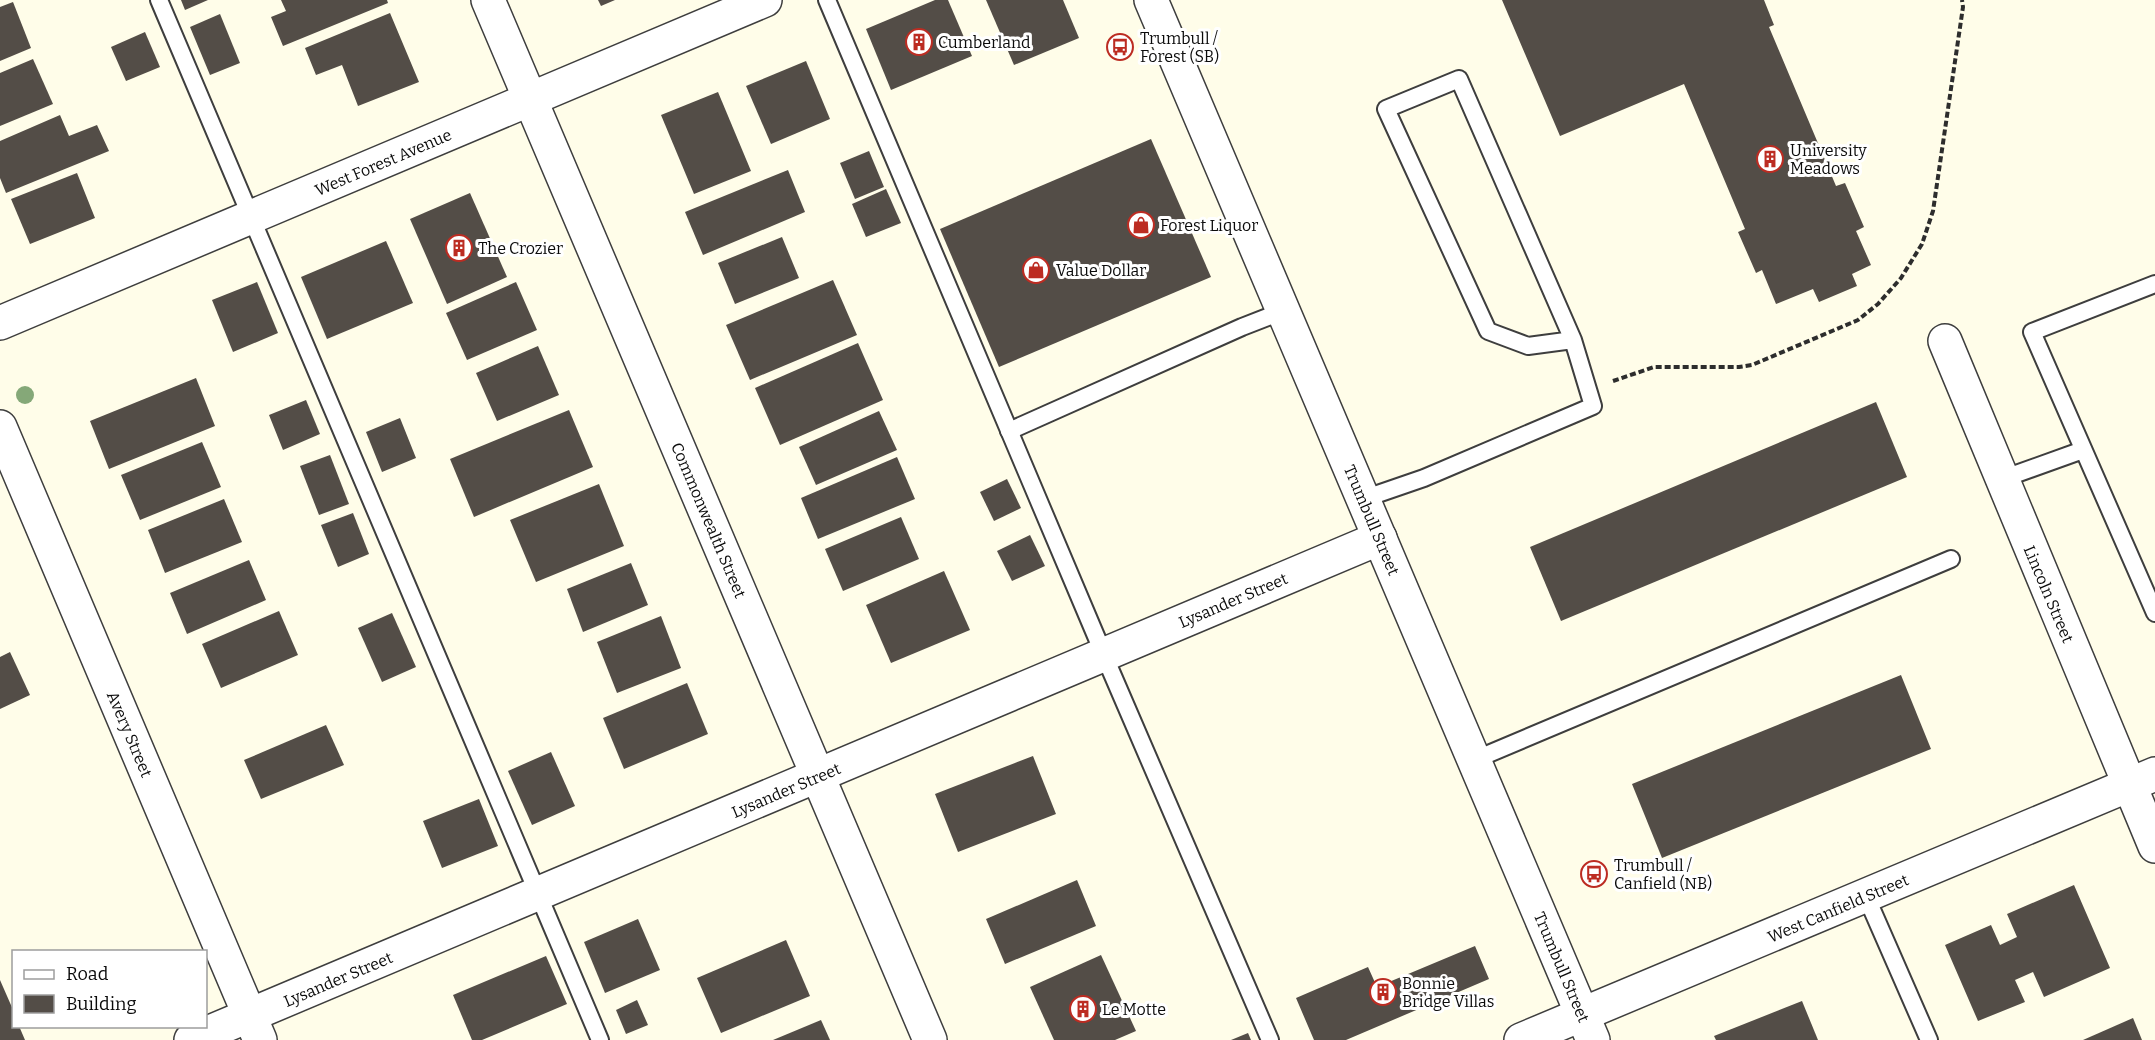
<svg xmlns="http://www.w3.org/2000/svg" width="2155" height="1040" viewBox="0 0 2155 1040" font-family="Bitter,serif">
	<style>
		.building { fill: #534d47 }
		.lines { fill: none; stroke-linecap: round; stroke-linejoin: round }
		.service-casing { stroke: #3e3e3e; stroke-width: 20 }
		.minor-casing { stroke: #3e3e3e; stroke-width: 36 }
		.tertiary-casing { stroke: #3e3e3e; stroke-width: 36 }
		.path { stroke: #2d2d2d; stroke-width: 4; stroke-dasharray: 6 3; stroke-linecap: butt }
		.service { stroke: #fff; stroke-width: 16 }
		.minor { stroke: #fff; stroke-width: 33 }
		.tertiary { stroke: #fff; stroke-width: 33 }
		.tree { fill: #85a878 }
		.labels { text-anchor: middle; stroke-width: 6; stroke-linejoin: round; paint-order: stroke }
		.poi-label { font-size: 16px; fill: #0b0b0b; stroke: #fff; text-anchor: start }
		.street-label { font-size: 16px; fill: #0b0b0b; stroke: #fff }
	</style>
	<rect width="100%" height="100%" fill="#fffde9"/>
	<g class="building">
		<polygon points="181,0 208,0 185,10"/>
		<polygon points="281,0 387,0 388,3 283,46 271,17 286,11"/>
		<polygon points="598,0 615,0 601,6"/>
		<polygon points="935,0 948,0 972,56 891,90 866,29"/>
		<polygon points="986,0 1063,0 1079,38 1014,65"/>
		<polygon points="1502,0 1764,0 1774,25 1769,27 1836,186 1845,183 1864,227 1856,231 1871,265 1852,274 1857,286 1819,302 1813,289 1776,304 1762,270 1756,273 1738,232 1745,229 1684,84 1560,136"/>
		<polygon points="13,2 31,48 0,61 0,7"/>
		<polygon points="390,13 419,82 358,106 342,65 316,75 305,48"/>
		<polygon points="220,14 240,63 210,75 190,27"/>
		<polygon points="145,32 160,67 126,81 111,47"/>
		<polygon points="33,59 53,104 0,126 0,73"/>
		<polygon points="806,61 830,119 771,144 746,86"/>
		<polygon points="718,92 751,171 694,194 661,115"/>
		<polygon points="60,115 69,136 97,125 109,151 6,193 0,178 0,141"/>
		<polygon points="1151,139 1211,277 999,367 940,229"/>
		<polygon points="869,151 884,187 855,199 840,163"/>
		<polygon points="788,170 805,212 703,255 685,212"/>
		<polygon points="77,173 95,218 30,244 11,199"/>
		<polygon points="886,189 901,223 866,237 852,204"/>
		<polygon points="470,193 507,277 447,304 410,219"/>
		<polygon points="782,237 799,278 735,304 718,263"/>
		<polygon points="386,241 413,303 327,339 301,277"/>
		<polygon points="833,280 857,335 750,380 726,325"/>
		<polygon points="257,282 278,333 233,352 212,300"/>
		<polygon points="516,282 537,330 467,360 446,313"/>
		<polygon points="858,343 883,400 780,445 755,388"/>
		<polygon points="538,346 559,395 497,421 476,373"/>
		<polygon points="196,378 215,426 109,469 90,421"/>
		<polygon points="306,400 320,434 283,450 269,415"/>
		<polygon points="1876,402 1907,477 1561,621 1530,547"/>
		<polygon points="569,410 593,467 474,517 450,459"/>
		<polygon points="879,411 897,450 816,485 799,447"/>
		<polygon points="400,418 416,458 382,472 366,432"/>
		<polygon points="202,442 221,487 140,520 121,475"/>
		<polygon points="330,455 349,504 319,515 300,466"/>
		<polygon points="897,457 915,499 818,539 801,498"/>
		<polygon points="1007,479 1021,508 994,521 980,492"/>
		<polygon points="599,484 624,546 536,582 510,520"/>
		<polygon points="224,499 242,542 165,573 148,530"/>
		<polygon points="353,513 369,554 338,567 321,525"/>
		<polygon points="901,517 919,559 843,591 825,549"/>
		<polygon points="1030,535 1045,566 1012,581 997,551"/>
		<polygon points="249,560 266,600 187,634 170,593"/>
		<polygon points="631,563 648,605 583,632 567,589"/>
		<polygon points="944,571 970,630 891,663 866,605"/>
		<polygon points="279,611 298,655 221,688 202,644"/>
		<polygon points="392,613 416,667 382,682 358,628"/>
		<polygon points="661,616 681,668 617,693 597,642"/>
		<polygon points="10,652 30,695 0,709 0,657"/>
		<polygon points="1901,675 1931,749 1662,858 1632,784"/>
		<polygon points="687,683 708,734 624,769 603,718"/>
		<polygon points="326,725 344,765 261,799 244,760"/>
		<polygon points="551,752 575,806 532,825 508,771"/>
		<polygon points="1033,756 1056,814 958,852 935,794"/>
		<polygon points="479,799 498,846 442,868 423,821"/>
		<polygon points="1077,880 1096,926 1005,964 986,919"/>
		<polygon points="2074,885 2110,968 2044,997 2033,972 2015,980 2025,1002 1978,1021 1945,945 1991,925 2000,945 2017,937 2007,914"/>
		<polygon points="638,919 660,970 605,993 584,942"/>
		<polygon points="786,940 810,996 721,1033 697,978"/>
		<polygon points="1475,946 1489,979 1346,1040 1314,1040 1296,998 1368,967 1377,987"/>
		<polygon points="1101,955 1136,1031 1115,1040 1054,1040 1030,987"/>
		<polygon points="546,956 567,1004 482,1040 472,1040 453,995"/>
		<polygon points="0,980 14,1012 14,1026 19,1026 25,1040 0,1040"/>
		<polygon points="637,1000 648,1025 626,1034 616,1010"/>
		<polygon points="1802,1001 1818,1040 1716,1040 1714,1036"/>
		<polygon points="2133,1018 2142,1040 2083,1040"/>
		<polygon points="821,1020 830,1040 773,1040"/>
		<polygon points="1248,1033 1251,1040 1231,1040"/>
	</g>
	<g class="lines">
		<defs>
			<g id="service">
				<polyline points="159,0 600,1040"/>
				<polyline points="827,0 1104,655 1270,1040"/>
				<polyline points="2155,284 2032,332 2155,613"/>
				<polyline points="1009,431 1242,327 1283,311"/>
				<polyline points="2002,479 2083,450"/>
				<polyline points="1363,499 1424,478 1593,406 1573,340 1459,79 1386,109 1488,331 1528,346 1573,340"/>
				<polyline points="1474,760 1951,559"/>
				<polyline points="1866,896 1929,1040"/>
			</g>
			<g id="minor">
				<polyline points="488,0 930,1040"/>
				<polyline points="1945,341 2155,846"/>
				<polyline points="0,427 260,1040"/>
				<polyline points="191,1040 1380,538"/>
				<polyline points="1521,1040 2155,774"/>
			</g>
			<g id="tertiary">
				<polyline points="1151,0 1593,1040"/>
				<polyline points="0,323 765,0"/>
			</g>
		</defs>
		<use href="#service" class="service-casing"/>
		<use href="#minor" class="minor-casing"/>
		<use href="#tertiary" class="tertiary-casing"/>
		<polyline class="path" points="1613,381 1654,367 1739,367 1752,365 1858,320 1878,304 1901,278 1922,244 1933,211 1963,7 1962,0"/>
		<use href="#service" class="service"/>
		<use href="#minor" class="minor"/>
		<use href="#tertiary" class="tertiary"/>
	</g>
	<circle class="tree" cx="25" cy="395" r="9"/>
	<defs>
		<symbol id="building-ring" viewBox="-11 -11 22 22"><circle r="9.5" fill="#fff" stroke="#bc2c22" stroke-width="1.5"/><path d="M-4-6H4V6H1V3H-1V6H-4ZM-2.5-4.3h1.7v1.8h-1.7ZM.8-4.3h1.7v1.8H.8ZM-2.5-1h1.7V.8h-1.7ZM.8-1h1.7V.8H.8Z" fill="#bc2c22"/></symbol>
		<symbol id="bus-ring" viewBox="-11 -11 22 22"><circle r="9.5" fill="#fff" stroke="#bc2c22" stroke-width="1.5"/><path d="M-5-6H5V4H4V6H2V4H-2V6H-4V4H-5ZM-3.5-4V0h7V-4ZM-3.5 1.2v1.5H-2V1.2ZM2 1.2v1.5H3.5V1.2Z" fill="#bc2c22"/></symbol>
		<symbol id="shop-ring" viewBox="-11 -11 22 22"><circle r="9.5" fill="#fff" stroke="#bc2c22" stroke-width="1.5"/><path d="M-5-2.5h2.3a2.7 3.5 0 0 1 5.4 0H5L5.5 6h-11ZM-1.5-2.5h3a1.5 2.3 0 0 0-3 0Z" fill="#bc2c22"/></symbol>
	</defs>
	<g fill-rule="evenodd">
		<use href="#building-ring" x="904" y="27" width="30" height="30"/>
		<use href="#bus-ring" x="1105" y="32" width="30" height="30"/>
		<use href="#building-ring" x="1755" y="144" width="30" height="30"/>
		<use href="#shop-ring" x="1126" y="210" width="30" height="30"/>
		<use href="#building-ring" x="444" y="233" width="30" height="30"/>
		<use href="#shop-ring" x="1021" y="255" width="30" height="30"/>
		<use href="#bus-ring" x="1579" y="859" width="30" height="30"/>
		<use href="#building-ring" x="1368" y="977" width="30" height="30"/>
		<use href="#building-ring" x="1068" y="994" width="30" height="30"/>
	</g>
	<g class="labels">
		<g class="poi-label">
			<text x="1140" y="44">Trumbull /<tspan x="1140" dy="18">Forest (SB)</tspan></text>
			<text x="938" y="48">Cumberland</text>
			<text x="1790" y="156">University<tspan x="1790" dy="18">Meadows</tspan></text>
			<text x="1160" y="231">Forest Liquor</text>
			<text x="478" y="254">The Crozier</text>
			<text x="1056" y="276">Value Dollar</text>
			<text x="1614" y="871">Trumbull /<tspan x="1614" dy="18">Canfield (NB)</tspan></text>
			<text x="1402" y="989">Bonnie<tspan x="1402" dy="18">Bridge Villas</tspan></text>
			<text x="1102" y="1015">Le Motte</text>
		</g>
		<g class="street-label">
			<text transform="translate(383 162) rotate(-23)" y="6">West Forest Avenue</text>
			<text transform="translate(709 520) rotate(67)" y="6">Commonwealth Street</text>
			<text transform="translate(1372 520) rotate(67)" y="6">Trumbull Street</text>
			<text transform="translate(2049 594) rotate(67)" y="6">Lincoln Street</text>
			<text transform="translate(1233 600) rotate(-23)" y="6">Lysander Street</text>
			<text transform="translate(130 734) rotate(67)" y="6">Avery Street</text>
			<text transform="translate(786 790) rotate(-23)" y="6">Lysander Street</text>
			<text transform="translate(1838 908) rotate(-23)" y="6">West Canfield Street</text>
			<text transform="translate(1562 967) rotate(67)" y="6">Trumbull Street</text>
			<text transform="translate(338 979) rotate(-23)" y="6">Lysander Street</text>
		</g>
	</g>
	<rect x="12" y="950" width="195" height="78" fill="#ffffff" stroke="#9d9d9d" stroke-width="1.5"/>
	<rect x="24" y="970" width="30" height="9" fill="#ffffff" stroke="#9d9d9d" stroke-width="1.5"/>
	<text x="66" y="980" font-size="18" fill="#0b0b0b">Road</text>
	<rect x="24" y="995" width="30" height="18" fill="#534d47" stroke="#9d9d9d" stroke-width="1.5"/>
	<text x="66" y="1010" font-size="18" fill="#0b0b0b">Building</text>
</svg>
